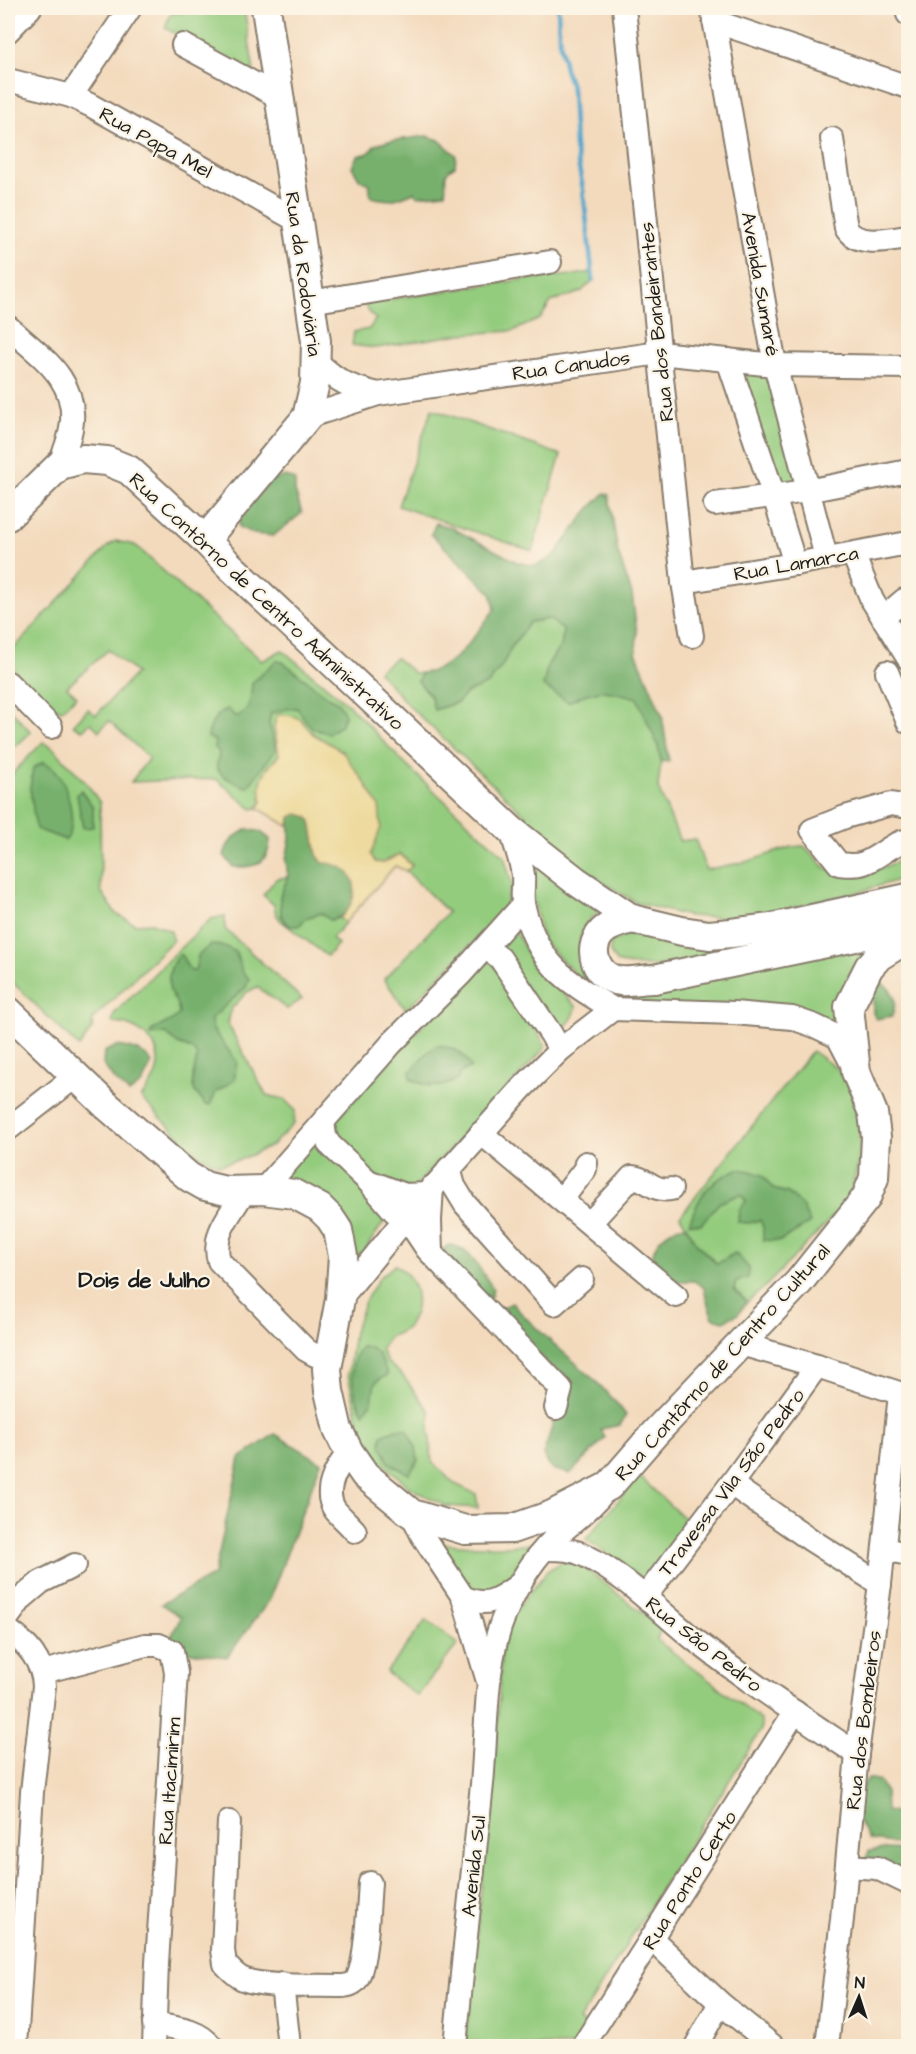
<svg xmlns="http://www.w3.org/2000/svg" width="916" height="2054" viewBox="0 0 916 2054" font-family="'Architects Daughter',sans-serif">
	<style>
		.green { fill: #94cc7e; stroke: #58744d; stroke-width: 1.5 }
		.forest { fill: #77b06d; stroke: #4a6644; stroke-width: 1.5 }
		.sand { fill: #eeda9e; stroke: #857b5d; stroke-width: 1.5 }
		.lines { fill: none; stroke-linecap: round; stroke-linejoin: round }
		.stream { stroke: #4fa5cb; stroke-width: 4.5 }
		.minor-casing { stroke: #887b6c; stroke-width: 26 }
		.major-casing { stroke: #887b6c; stroke-width: 32 }
		.minor { stroke: #fff; stroke-width: 22 }
		.major { stroke: #fff; stroke-width: 28 }
		.labels { text-anchor: middle; stroke-width: 4.5; stroke-linejoin: round; paint-order: stroke }
		.street-label { font-size: 20px; fill: #1c1c1c; stroke: #fcf5e5 }
		.quarter-label { font-size: 22px; font-weight: bold; fill: #1c1c1c; stroke: #fcf5e5 }
	</style>
	<rect width="100%" height="100%" fill="#fcf5e5"/>
	<filter id="ink" filterUnits="userSpaceOnUse"><feTurbulence type="fractalNoise" baseFrequency=".0167" numOctaves="2"/><feDisplacementMap in="SourceGraphic" scale="12" xChannelSelector="R" yChannelSelector="G"/><feConvolveMatrix kernelMatrix="1 2 1 2 8 2 1 2 1" color-interpolation-filters="sRGB"/></filter>
	<filter id="wash" filterUnits="userSpaceOnUse"><feTurbulence type="fractalNoise" baseFrequency=".008" numOctaves="4" result="noise"/><feDisplacementMap in="SourceGraphic" scale="24" xChannelSelector="R" yChannelSelector="G"/><feGaussianBlur stdDeviation="1.35" result="paint"/><feColorMatrix in="noise" values="0 0 0 0 0 0 0 0 0 0 0 0 0 0 0 0 0 1.4 0 .05"/><feComposite in="paint" operator="in"/></filter>
	<g filter="url(#wash)">
		<rect width="100%" height="100%" fill="#f3dabd"/>
		<g class="green">
			<polygon points="214,8 244,8 255,78 165,28 170,14"/>
			<polygon points="592,272 593,280 581,292 551,302 540,319 513,331 461,334 376,348 352,345 354,332 369,329 376,319 370,314 364,303 533,278 574,275"/>
			<polygon points="771,371 800,487 777,490 742,372"/>
			<polygon points="432,409 561,455 532,551 398,506"/>
			<path d="M116,541L135,545L262,661L282,650L349,705L404,763L504,856L512,884L504,911L406,1010L384,979L448,912L406,871L412,865L400,854L383,863L375,862L371,855L374,844L342,751L313,734L300,719L274,727L279,755C264,771 257,779 262,802L258,808L252,809L216,779L131,782L149,758L109,721L99,731L91,723L82,730L73,725L88,709L96,715L136,673L108,650L67,687L77,696L62,710C43,709 20,677 8,663V655L108,546Z"/>
			<path d="M550,619L563,630L562,644L548,664L568,702C598,687 606,689 638,698L658,746L661,761L658,788L680,841L695,839L706,870L749,861L791,847L804,846L826,868L841,874L878,869L900,861L908,848V877L859,892L787,909L728,918L688,916L637,903L571,863L529,827L526,816L409,706L378,671L396,658L414,673H422L418,681L431,697L434,710L458,702L466,693L488,684L502,666L512,646L530,622Z"/>
			<polygon points="8,707 31,732 15,747 8,741"/>
			<polygon points="43,742 52,747 88,785 100,803 101,891 116,914 135,924 152,923 171,931 173,940 93,1019 92,1029 79,1047 8,978 8,778"/>
			<path d="M523,854L599,912C576,927 575,954 588,977L877,947L851,970L841,1000L840,1034L629,1003L590,989L543,941Z"/>
			<polygon points="288,877 280,897 306,918 321,913 330,920 340,918 345,923 332,938 338,944 327,956 281,921 276,914 274,905 263,895 276,879"/>
			<path d="M225,916V929L302,999L287,1009L257,987L247,992L231,1009L228,1024L266,1095L284,1099L295,1110L294,1124L271,1146L242,1159L219,1165L198,1155L141,1098C149,1088 157,1077 158,1064C160,1040 135,1024 114,1023L112,1021L114,1014L177,951L211,919Z"/>
			<path d="M514,928L534,967L576,1006C575,1020 564,1027 556,1036L498,944Z"/>
			<path d="M634,934L646,937L751,944C709,957 659,974 616,962L610,952L611,942L626,935Z"/>
			<polygon points="491,960 545,1044 545,1048 412,1190 378,1179 335,1142 332,1124 477,966"/>
			<polygon points="812,1051 846,1075 859,1117 860,1158 848,1201 765,1287 747,1302 734,1289 736,1282 697,1244 680,1216"/>
			<polygon points="318,1136 389,1215 368,1245 357,1268 277,1180"/>
			<path d="M395,1265C417,1277 423,1304 409,1325C405,1332 395,1333 390,1337C386,1340 384,1345 381,1349L387,1362L403,1376L430,1412L429,1428L432,1462L453,1483L476,1494L478,1508L446,1506L410,1488L374,1455L359,1424L348,1375L354,1332L365,1301L380,1277Z"/>
			<polygon points="639,1476 688,1522 647,1582 586,1539"/>
			<path d="M442,1543C474,1547 504,1548 536,1543L501,1587L487,1594C483,1593 476,1593 473,1591C465,1587 448,1552 442,1543Z"/>
			<polygon points="561,1562 572,1562 583,1567 661,1627 657,1640 761,1720 761,1730 580,2019 579,2021 589,2027 576,2046 465,2046 496,1747 502,1640 514,1613 547,1571"/>
			<polygon points="426,1620 458,1644 417,1696 386,1672"/>
		</g>
		<g class="forest">
			<path d="M427,136L439,140L456,155L455,166C440,174 448,180 445,193L418,196L414,192C394,200 393,202 371,197L369,184L360,180L352,167L357,156L369,153L375,145L388,141Z"/>
			<polygon points="285,476 295,480 295,491 302,513 273,536 254,534 239,527 239,510 273,480"/>
			<path d="M605,493L609,495L618,553L632,594L637,633L636,652L662,715L669,762L661,761L658,746L637,698C606,689 598,687 568,702L543,686L548,664L562,644L563,630L549,619L530,622L512,646L502,666L488,684L466,693L458,702L434,710L431,697L418,681L422,673C456,670 475,634 495,609L491,593L431,534L436,523L452,528L517,562L535,566L548,560L557,552L589,509Z"/>
			<path d="M276,661L283,662L329,698L338,702L345,715L340,726L329,733C308,729 309,724 297,708L287,709L271,713L269,723L276,749L248,787C240,786 219,776 217,768C216,764 219,757 219,752L215,748V741L208,737C210,724 215,714 228,709L236,717C251,711 251,697 252,683Z"/>
			<path d="M44,762C48,765 54,767 56,771C68,784 78,825 66,840L36,829L30,788L33,768Z"/>
			<polygon points="81,790 93,807 93,827 83,828 77,795"/>
			<path d="M298,813L308,817L311,821L317,855L323,863C327,863 333,863 337,864C363,874 360,915 330,920L321,913L306,918L299,926H290L285,922L281,915L280,897L288,877L286,860L290,839V817Z"/>
			<path d="M248,829L261,832L270,839C269,864 255,868 233,867L224,855C228,841 235,835 248,829Z"/>
			<path d="M210,945L224,946L236,952L242,971L249,979L246,987L211,1019L212,1028L237,1062L234,1080L216,1092L210,1105H205C202,1100 198,1096 195,1092C189,1080 196,1068 197,1056L192,1049L178,1044L165,1033L151,1035V1031L174,1019L179,1014C179,1002 173,1000 170,991C167,978 170,963 180,954C185,959 185,965 191,971H195L198,956Z"/>
			<path d="M881,983C894,990 898,1001 892,1016L876,1019L873,1013V987Z"/>
			<path d="M438,1045C455,1048 463,1052 471,1067L459,1074L458,1079C439,1090 431,1088 411,1079L410,1072L427,1053Z"/>
			<path d="M117,1046C131,1048 144,1050 152,1063L142,1083L129,1093L114,1080L103,1064L104,1052Z"/>
			<path d="M738,1169L750,1171L762,1175L773,1189L788,1193L802,1206L810,1223L780,1241L763,1240V1227L760,1220L749,1223L738,1222L739,1210L746,1201L741,1194L719,1203L701,1224L689,1223C701,1192 708,1182 738,1169Z"/>
			<path d="M679,1226L687,1227L697,1244L717,1264L735,1253L749,1268L748,1278L736,1282L734,1289L747,1302L738,1314L724,1321L713,1318L708,1305L704,1288L694,1281H673L652,1268C651,1245 659,1237 679,1226Z"/>
			<path d="M449,1245C469,1245 482,1273 493,1288L491,1297L486,1302L442,1250Z"/>
			<path d="M512,1303C546,1343 594,1372 626,1415L620,1425L601,1429L605,1438L570,1474L552,1469L543,1455L554,1421L566,1410L572,1392L564,1380L502,1319V1308Z"/>
			<path d="M361,1347H370L378,1354L388,1375C370,1383 376,1384 372,1400C371,1405 366,1409 363,1413C353,1394 346,1365 361,1347Z"/>
			<polygon points="396,1429 406,1429 416,1447 418,1461 409,1474 389,1463 381,1445 382,1435"/>
			<polygon points="275,1434 321,1462 269,1601 227,1657 183,1651 171,1637 181,1617 161,1604 214,1575 240,1458"/>
			<path d="M868,1778L879,1781L885,1791L886,1811L908,1816V1845L870,1840C852,1815 851,1804 868,1778Z"/>
			<polygon points="884,1849 908,1850 908,1874 866,1859 869,1851"/>
		</g>
		<path class="sand" d="M277,715H289L300,719L313,734L342,751L365,783L379,806L381,827L371,854L375,862L383,863L400,854L412,866L406,871L395,866L345,923L340,918C364,896 358,864 323,863L317,855L311,821L308,817L298,814L290,817L289,827L258,808L262,802C257,778 264,772 279,755L274,727Z"/>
		<g class="lines">
			<polyline class="stream" points="558,8 559,36 565,69 572,89 575,147 583,189 593,280"/>
		</g>
	</g>
	<g filter="url(#ink)">
		<g class="lines">
			<defs>
				<g id="minor">
					<polyline points="624,8 683,582 692,636"/>
					<polyline points="712,8 775,365 826,557"/>
					<polyline points="908,8 908,14"/>
					<polyline points="714,21 908,87"/>
					<polyline points="8,31 30,8"/>
					<polyline points="183,45 279,97"/>
					<polyline points="8,80 71,96 90,105 298,221"/>
					<polyline points="71,96 130,8"/>
					<path d="M832,139L846,228C857,248 890,239 908,237"/>
					<polyline points="310,302 550,262"/>
					<path d="M8,327C40,356 80,380 71,429C69,441 63,454 60,465"/>
					<polyline points="728,360 774,496 795,564"/>
					<path d="M317,362C338,382 349,387 378,394"/>
					<polyline points="307,417 378,394 659,353 775,365 908,367"/>
					<polyline points="715,504 807,491 908,471"/>
					<polyline points="853,554 872,600 908,658"/>
					<polyline points="683,582 795,564 908,543"/>
					<polyline points="883,618 904,600 908,599"/>
					<polyline points="887,672 908,722"/>
					<polyline points="8,683 51,727"/>
					<path d="M908,807L891,804L845,817L812,830L839,864C847,865 856,866 864,863C880,857 892,843 908,840"/>
					<path d="M511,830C515,845 521,860 523,875C524,886 521,898 524,908C539,965 565,980 613,1009"/>
					<polyline points="486,948 500,958 551,1034 560,1050"/>
					<polyline points="323,1122 325,1136 329,1144 368,1181 405,1195 427,1194"/>
					<polyline points="8,1129 76,1076"/>
					<polyline points="481,1133 676,1296"/>
					<polyline points="449,1168 454,1186 465,1204 554,1304 582,1279"/>
					<polyline points="368,1181 394,1211 411,1225 427,1249 561,1389 556,1408"/>
					<polyline points="263,1190 392,1043 461,974 523,905"/>
					<path d="M244,1191C231,1215 211,1233 219,1261L306,1350L315,1355L329,1359"/>
					<polyline points="562,1199 585,1169 586,1163"/>
					<path d="M591,1222L632,1177C648,1178 652,1192 671,1189"/>
					<polyline points="431,1253 430,1220 432,1187"/>
					<polyline points="340,1299 405,1219 523,1087 560,1050 613,1009 734,1013 792,1018 815,1026 838,1037 851,1062"/>
					<polyline points="741,1344 817,1366 908,1396"/>
					<path d="M349,1452C337,1467 322,1491 335,1510C341,1517 349,1524 355,1531"/>
					<polyline points="731,1484 811,1540 880,1584"/>
					<polyline points="412,1514 422,1535 463,1597 487,1678"/>
					<path d="M546,1549C560,1549 573,1549 586,1556C627,1577 660,1612 695,1640C747,1681 802,1717 857,1754"/>
					<polyline points="884,1549 908,1554"/>
					<path d="M463,1597C488,1609 500,1598 520,1584"/>
					<polyline points="645,1597 731,1484 817,1366"/>
					<polyline points="8,1617 22,1598 41,1582 75,1565"/>
					<path d="M8,1630C27,1644 43,1661 44,1686L32,1792L16,2046"/>
					<polyline points="43,1672 145,1645 159,1645 172,1651 176,1673 157,1963 154,2046"/>
					<path d="M229,1822L223,1950L225,1964C230,1969 236,1976 243,1979C265,1988 318,1985 343,1986C350,1985 355,1984 358,1977C367,1958 368,1906 370,1883"/>
					<polyline points="847,1866 877,1868 908,1883"/>
					<polyline points="652,1939 720,2003 773,2046"/>
					<polyline points="282,1984 289,2046"/>
					<path d="M154,2024C175,2028 198,2029 211,2046"/>
					<path d="M455,2046C463,1959 473,1872 482,1784C487,1732 484,1662 505,1614C517,1585 535,1556 558,1535C576,1519 589,1511 604,1492"/>
					<polyline points="583,2046 795,1712"/>
					<polyline points="696,2046 720,2003"/>
					<polyline points="827,2046 842,1919 857,1754 880,1584 900,1394"/>
				</g>
				<g id="major">
					<polyline points="8,516 60,465 83,459 107,461 129,470 205,540 229,565 511,830 576,881 632,919 682,931 709,935 731,933 771,928 908,898"/>
					<polyline points="205,540 307,417 315,383 316,341 266,8"/>
					<path d="M632,919C622,922 610,924 602,932C585,950 597,979 621,981C631,982 643,979 654,979L908,926"/>
					<polyline points="8,1011 106,1105 189,1177 205,1186 226,1191 263,1190 294,1194 320,1208 330,1218 338,1230 343,1256 340,1299 327,1369 329,1391 338,1430 349,1452 365,1475 412,1514 465,1530 512,1529 552,1515 609,1486 655,1433 799,1282 866,1198 874,1178 876,1137 873,1113 856,1072 849,1007 869,967 879,956 908,938"/>
				</g>
			</defs>
			<use href="#minor" class="minor-casing"/>
			<use href="#major" class="major-casing"/>
			<use href="#minor" class="minor"/>
			<use href="#major" class="major"/>
		</g>
	</g>
	<g class="labels">
		<g class="street-label">
			<text transform="translate(156 142) rotate(29)" y="7">Rua Papa Mel</text>
			<text transform="translate(304 274) rotate(82)" y="7">Rua da Rodoviária</text>
			<text transform="translate(761 284) rotate(80)" y="7">Avenida Sumaré</text>
			<text transform="translate(656 322) rotate(-96)" y="7">Rua dos Bandeirantes</text>
			<text transform="translate(571 365) rotate(-8)" y="7">Rua Canudos</text>
			<text transform="translate(796 563) rotate(-10)" y="7">Rua Lamarca</text>
			<text transform="translate(267 601) rotate(43)" y="7">Rua Contôrno de Centro Administrativo</text>
			<text transform="translate(722 1362) rotate(-48)" y="7">Rua Contôrno de Centro Cultural</text>
			<text transform="translate(731 1482) rotate(-53)" y="7">Travessa Vila São Pedro</text>
			<text transform="translate(704 1644) rotate(38)" y="7">Rua São Pedro</text>
			<text transform="translate(863 1720) rotate(-83)" y="7">Rua dos Bombeiros</text>
			<text transform="translate(169 1781) rotate(-86)" y="7">Rua Itacimirim</text>
			<text transform="translate(473 1866) rotate(-84)" y="7">Avenida Sul</text>
			<text transform="translate(689 1880) rotate(-58)" y="7">Rua Ponto Certo</text>
		</g>
		<g class="quarter-label">
			<text x="144" y="1287">Dois de Julho</text>
		</g>
	</g>
	<rect width="916" height="2054" fill="none" stroke="#fcf5e5" stroke-width="30"/>
	<g transform="translate(859 1997) rotate(3)" stroke="#fcf5e5" stroke-width="4.5" paint-order="stroke">
	<path d="M0-4.5L10 22L0 15L-10 22Z" fill="#1c1c1c"/>
	<text y="-9" font-size="16" font-weight="bold" text-anchor="middle" fill="#1c1c1c">N</text>
	</g>
</svg>
